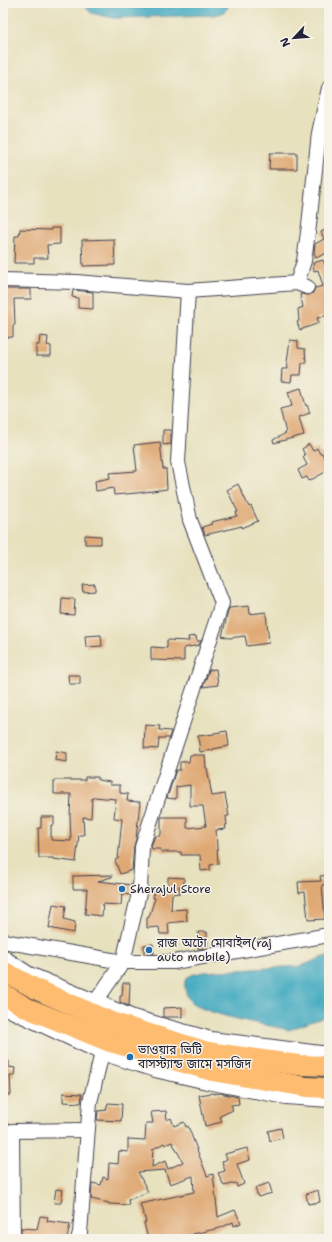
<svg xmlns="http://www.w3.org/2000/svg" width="332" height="1242" viewBox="0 0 332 1242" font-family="'Shantell Sans','Noto Sans Bengali',sans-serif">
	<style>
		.water { fill: #40a9c0; stroke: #31667e }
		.building { fill: #dfa974; fill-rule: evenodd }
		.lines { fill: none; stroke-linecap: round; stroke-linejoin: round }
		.minor-casing { stroke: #403f4f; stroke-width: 16 }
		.highway-casing { stroke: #403f4f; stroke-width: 22 }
		.minor { stroke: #fff; stroke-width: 14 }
		.highway { stroke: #fdbc70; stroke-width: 20 }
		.poi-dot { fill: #1f6fb2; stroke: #f7f3e8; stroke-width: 1.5 }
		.labels { text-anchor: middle; stroke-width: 3; stroke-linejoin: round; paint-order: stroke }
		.poi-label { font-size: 12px; fill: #22223b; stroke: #f7f3e8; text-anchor: start }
	</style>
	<rect width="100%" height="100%" fill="#f7f3e8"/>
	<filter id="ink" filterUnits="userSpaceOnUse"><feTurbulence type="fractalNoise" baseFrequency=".025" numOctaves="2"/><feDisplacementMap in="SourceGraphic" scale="8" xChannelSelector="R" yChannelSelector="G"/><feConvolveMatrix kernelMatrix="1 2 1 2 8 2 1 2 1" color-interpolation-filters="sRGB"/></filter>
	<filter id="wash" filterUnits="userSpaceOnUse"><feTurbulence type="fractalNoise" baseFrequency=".012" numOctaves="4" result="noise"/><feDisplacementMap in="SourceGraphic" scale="16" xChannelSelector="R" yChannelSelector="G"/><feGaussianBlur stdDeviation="0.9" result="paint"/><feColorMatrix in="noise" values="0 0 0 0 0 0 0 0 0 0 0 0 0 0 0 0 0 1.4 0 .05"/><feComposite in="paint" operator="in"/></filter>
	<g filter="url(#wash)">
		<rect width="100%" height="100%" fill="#e7e1be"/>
		<g class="water">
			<path d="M87,3H229C228,12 221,14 213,15L113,18L91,13L87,9Z"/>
			<path d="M329,955V1016C315,1020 302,1025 289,1030C268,1025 205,1015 191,1002C188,999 187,996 186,992C181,975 191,975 204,972L301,966Z"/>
		</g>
		<g id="blocks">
			<g class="building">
				<polygon points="270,153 297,153 297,169 269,169"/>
				<polygon points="51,228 60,228 60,244 47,245 48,258 34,258 34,263 14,263 15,236 19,236 20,229 51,230"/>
				<polygon points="329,228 329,252 316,258 314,252 315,244 324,239 321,232"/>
				<polygon points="114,239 115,265 83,266 82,240"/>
				<polygon points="323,260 329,275 329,301 326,303 329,315 317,318 319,323 300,330 297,322 299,321 298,309 303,307 300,294 309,295 313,293 315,288 323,286 318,270 314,271 313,263"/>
				<polygon points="4,289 31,289 31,299 14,299 15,325 13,325 13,337 3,337"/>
				<polygon points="73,290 93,292 93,309 78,308 78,298 72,297"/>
				<polygon points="40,336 48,337 47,345 51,346 51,356 36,356 36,345 39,345"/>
				<polygon points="290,340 298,341 298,348 305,349 306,363 302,363 301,375 292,375 291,382 281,381 282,369 288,369 287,362"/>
				<polygon points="301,388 306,406 307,405 310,413 299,417 304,435 274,443 273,440 286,433 280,409 292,406 288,392"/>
				<polygon points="163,430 171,430 171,444 163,445"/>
				<polygon points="160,442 163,469 166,469 167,489 137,493 114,495 113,488 96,491 95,481 110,478 109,473 137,471 134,445"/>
				<polygon points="309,444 313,451 317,448 320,454 322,453 329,467 329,470 309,481 307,477 302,479 298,470 307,465 303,457 305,455 302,449"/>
				<polygon points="238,484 249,507 251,506 258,521 242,528 242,526 205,535 202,527 212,524 211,522 237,516 236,512 238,512 227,490"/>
				<polygon points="85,535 101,536 101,544 85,544"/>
				<polygon points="95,584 95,591 83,592 82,585"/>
				<polygon points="62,598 75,599 74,615 61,614"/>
				<polygon points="249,606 250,614 266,612 269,643 247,646 245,636 229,638 222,636 229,608"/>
				<polygon points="101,635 102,646 86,647 85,636"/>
				<polygon points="196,636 197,641 201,641 199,645 184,648 184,661 151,660 151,647 167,648 167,640 189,641 188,637"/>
				<polygon points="216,669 218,685 203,687 209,670"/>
				<polygon points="68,675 80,675 80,684 69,684"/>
				<polygon points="145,725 160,726 159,730 171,731 169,738 159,738 158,749 144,748"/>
				<polygon points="227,731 229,746 213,749 213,750 200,752 198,736 214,734 214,733"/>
				<polygon points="56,751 67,753 67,762 55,760"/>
				<polygon points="190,755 205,755 206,768 207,768 212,796 225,794 229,816 226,816 227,825 225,825 226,829 216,830 218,864 210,865 210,870 201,871 200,855 181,855 181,852 161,852 161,849 152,849 151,846 155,836 160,836 161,834 161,817 187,817 187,828 206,826 203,806 190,806 190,785 176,787 176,799 167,798 176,770 180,770 180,762 189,762"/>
				<polygon points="85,777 98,777 98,780 110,782 110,785 120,785 120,793 128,794 127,801 140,802 136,839 134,846 132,870 120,874 115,860 118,859 122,819 114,818 116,799 94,797 94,798 92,798 91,818 83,817 84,835 79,835 76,862 53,859 53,858 39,858 38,828 41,828 41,817 54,817 54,825 51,825 51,840 71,841 70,815 71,794 54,794 54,780 85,780"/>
				<polygon points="112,875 112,877 98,881 132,885 130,895 122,894 121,905 103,904 102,916 85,914 87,889 73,889 73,876"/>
				<polygon points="329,875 329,884 322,885 325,919 308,920 305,892 299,893 298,882 321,881 320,876"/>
				<polygon points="168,877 184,878 184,886 179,886 180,893 172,894 171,910 186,909 187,921 168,923 169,934 160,934 159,927 147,928 147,918 149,917 155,898 153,898 154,888 168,888"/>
				<polygon points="53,904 66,906 64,919 75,922 74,933 49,928"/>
				<polygon points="198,932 207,932 207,948 198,949"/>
				<polygon points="153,944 154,954 144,954 144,945"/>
				<polygon points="123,983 130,983 129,1006 120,1002 120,996 122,996"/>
				<polygon points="182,1007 182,1017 163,1017 163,1008"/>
				<polygon points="3,1061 9,1061 9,1067 15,1068 14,1076 10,1076 11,1095 3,1095"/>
				<polygon points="63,1093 82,1094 81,1103 63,1102"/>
				<polygon points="213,1093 214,1094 220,1093 238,1097 239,1104 231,1105 233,1110 220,1116 222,1122 205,1126 199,1095"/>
				<polygon points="108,1103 122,1104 121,1121 97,1120 98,1111 106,1110"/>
				<path d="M166,1111L167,1120L171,1118L174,1126L184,1122L186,1127L188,1126L207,1176L213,1174L218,1217L235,1210L241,1223L234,1226L233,1222L220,1228L193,1234L194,1239H172L171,1238L148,1239L144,1223L146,1222L140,1204L194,1192L193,1176L170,1184L165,1170L138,1172L148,1192L128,1200L129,1205L109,1204V1203L91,1199L92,1183L101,1185L103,1177L108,1179L109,1163L118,1164L119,1151L128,1152V1139L145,1140L146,1123H153L151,1112ZM172,1142L183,1162L168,1169L165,1161L152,1167L153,1149L164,1143L165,1145Z"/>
				<polygon points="281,1128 283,1138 270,1141 268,1131"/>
				<polygon points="247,1148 250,1160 237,1164 244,1184 237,1187 236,1183 224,1186 218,1173 225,1171 222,1162 227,1159 225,1154"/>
				<polygon points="269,1183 272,1193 258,1197 255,1188"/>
				<polygon points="56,1189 63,1190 61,1203 54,1203"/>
				<polygon points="318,1190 320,1202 308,1204 306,1194"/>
				<polygon points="40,1216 48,1217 47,1221 70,1224 67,1239 21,1239 21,1228 37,1229"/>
			</g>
		</g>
	</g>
	<g filter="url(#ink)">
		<use href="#blocks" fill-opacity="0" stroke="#403f4f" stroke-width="1"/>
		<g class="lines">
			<defs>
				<g id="minor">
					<polyline points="3,280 76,282 188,291 297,283 307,287"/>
					<polyline points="297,283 304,261 309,225 319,133 329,88"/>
					<polyline points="3,941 123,962 174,962 329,935"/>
					<polyline points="3,957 29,974 133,1017 211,1039 320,1053 329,1053"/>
					<polyline points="96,1001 123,962 140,889 142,847 222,603 190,520 178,462 188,291"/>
					<polyline points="3,1007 102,1053 155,1070 207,1082 286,1097 329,1100"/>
					<polyline points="13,1239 12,1131 87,1130"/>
					<polyline points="78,1239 80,1233 90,1102 102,1053"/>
				</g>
				<g id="highway">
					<polyline points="3,971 38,990 111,1022 208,1052 298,1065 329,1066"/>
					<polyline points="3,994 27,1008 110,1042 212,1071 307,1087 329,1088"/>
				</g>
			</defs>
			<use href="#minor" class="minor-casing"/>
			<use href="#highway" class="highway-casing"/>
			<use href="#minor" class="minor"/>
			<use href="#highway" class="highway"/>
		</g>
	</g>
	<g class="poi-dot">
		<circle cx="122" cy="889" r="4"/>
		<circle cx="149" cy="950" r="4"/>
		<circle cx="130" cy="1057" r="4"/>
	</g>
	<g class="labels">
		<g class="poi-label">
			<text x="130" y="893">Sherajul Store</text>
			<text x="157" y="947">রাজ অটো মোবাইল(raj<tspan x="157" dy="14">auto mobile)</tspan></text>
			<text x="138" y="1054">ভাওয়ার ভিটি<tspan x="138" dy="14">বাসস্ট্যান্ড জামে মসজিদ</tspan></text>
		</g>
	</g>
	<rect width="332" height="1242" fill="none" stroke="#f7f3e8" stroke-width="16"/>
	<g transform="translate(294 38) rotate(244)" stroke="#f7f3e8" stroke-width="3" paint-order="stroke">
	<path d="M0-3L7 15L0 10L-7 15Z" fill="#22223b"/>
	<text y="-6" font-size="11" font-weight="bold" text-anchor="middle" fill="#22223b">N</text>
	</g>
</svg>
